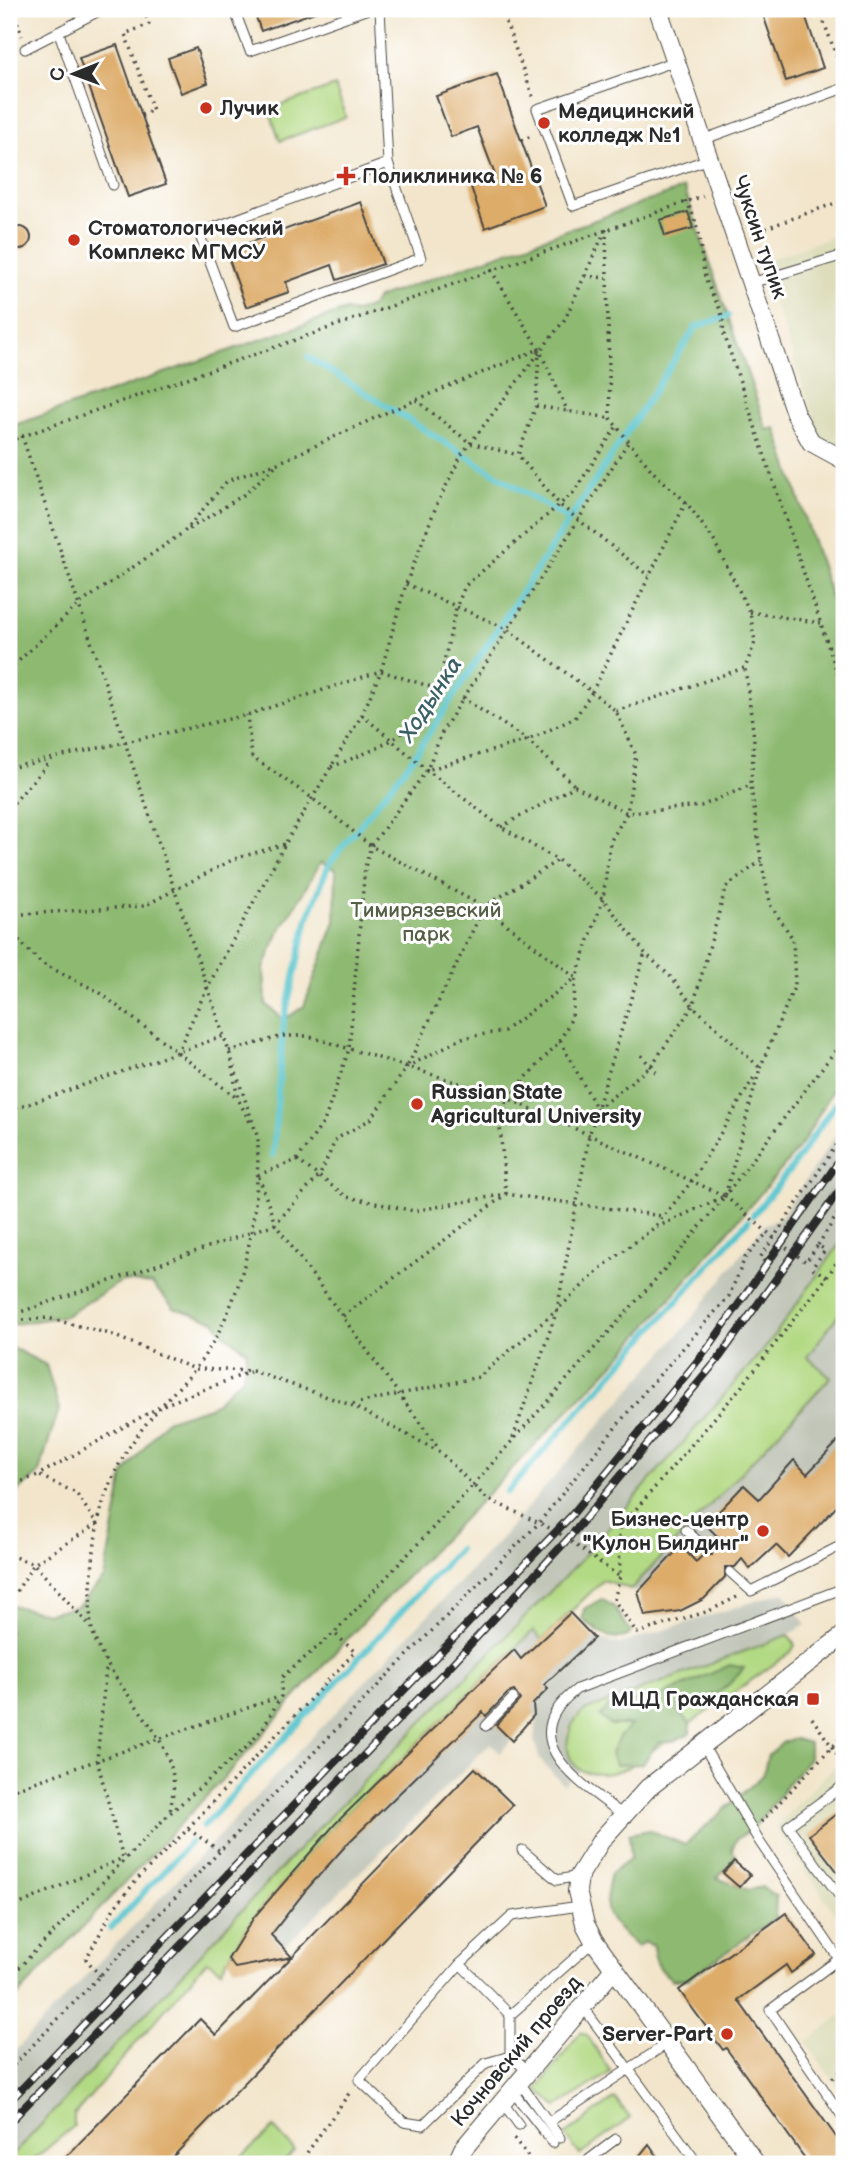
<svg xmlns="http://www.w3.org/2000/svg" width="853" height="2173" viewBox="0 0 853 2173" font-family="'Balsamiq Sans',sans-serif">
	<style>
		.built { fill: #ddddbc }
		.industrial { fill: #c2c6b9 }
		.green { fill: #b2d983; stroke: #6e8257; stroke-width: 2 }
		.forest { fill: #8db971; stroke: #5c724e; stroke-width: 2; fill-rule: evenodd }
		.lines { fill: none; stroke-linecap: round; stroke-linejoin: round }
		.stream { stroke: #58c5ce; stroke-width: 6 }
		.building { fill: #ddac69 }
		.lane-casing { stroke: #494743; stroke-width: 11 }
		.street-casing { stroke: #494743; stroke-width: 20 }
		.path { stroke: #494743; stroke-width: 3.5; stroke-dasharray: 2 5; stroke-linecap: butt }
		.lane { stroke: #fff; stroke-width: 9 }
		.street { stroke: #fff; stroke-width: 18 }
		.rail-casing { stroke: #2b2b2b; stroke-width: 8 }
		.rail { stroke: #fff; stroke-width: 5; stroke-dasharray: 16; stroke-linecap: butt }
		.poi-dot { fill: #c8321e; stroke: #fff; stroke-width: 2.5 }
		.labels { text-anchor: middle; stroke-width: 6; stroke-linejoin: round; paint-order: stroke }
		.poi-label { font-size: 21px; font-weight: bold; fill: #2b2b2b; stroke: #fff; text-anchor: start }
		.street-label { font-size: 21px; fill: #2b2b2b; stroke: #fff }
		.park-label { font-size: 21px; fill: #545f45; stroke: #fff }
		.water-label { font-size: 23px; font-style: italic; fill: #3b6164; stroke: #fff }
	</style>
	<rect width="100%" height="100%" fill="#fff"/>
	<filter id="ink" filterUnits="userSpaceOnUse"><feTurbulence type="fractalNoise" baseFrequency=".0143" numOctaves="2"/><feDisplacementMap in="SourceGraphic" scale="14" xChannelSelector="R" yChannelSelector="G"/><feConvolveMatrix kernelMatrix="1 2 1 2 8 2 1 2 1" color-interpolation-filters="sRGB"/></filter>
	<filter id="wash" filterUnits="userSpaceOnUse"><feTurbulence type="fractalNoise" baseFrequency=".00686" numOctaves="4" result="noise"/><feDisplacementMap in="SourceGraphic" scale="28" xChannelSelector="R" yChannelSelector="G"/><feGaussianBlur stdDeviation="1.57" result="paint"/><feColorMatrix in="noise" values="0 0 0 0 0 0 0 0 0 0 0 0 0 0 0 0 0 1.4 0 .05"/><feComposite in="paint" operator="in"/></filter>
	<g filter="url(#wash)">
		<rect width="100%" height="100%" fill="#f2e5cb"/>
		<g class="built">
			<polygon points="844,233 844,453 823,446 761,262"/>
			<polygon points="844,1757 844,1926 775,1827"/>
			<polygon points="844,2013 844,2096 806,2042"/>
		</g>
		<g class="industrial">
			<polygon points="844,1123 844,1238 766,1347 578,1563 330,1816 9,2159 9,2057 501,1538 685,1327 764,1225 780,1218"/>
			<polygon points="844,1307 844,1513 837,1507 788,1557 775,1545 750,1569 742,1560 712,1593 691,1606 667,1614 645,1616 638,1592 631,1589 830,1377 807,1358"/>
			<polygon points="784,1592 806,1625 788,1635 594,1706 576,1716 567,1732 574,1763 581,1769 564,1785 540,1760 534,1739 538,1717 534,1715 500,1753 491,1743 283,1948 254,1917 335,1824 533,1631 542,1639 570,1613 594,1638 620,1644"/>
		</g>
		<g class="green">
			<polygon points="335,86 346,117 280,141 269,109"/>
			<polygon points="844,1238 844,1307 807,1357 831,1377 631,1589 603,1580 542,1640 533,1631 335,1824 254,1917 221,1970 207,1961 74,2115 74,2126 28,2164 9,2164 9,2159 330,1816 578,1563 766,1347"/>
			<path d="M788,1635L795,1645L791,1652L629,1767C616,1772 604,1776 590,1773C560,1768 562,1726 584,1711Z"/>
			<polygon points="580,2032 587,2035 611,2072 557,2107 537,2090"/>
			<polygon points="615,2098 630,2118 580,2155 565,2135"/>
			<polygon points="274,2128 295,2151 281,2164 233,2164"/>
		</g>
		<g class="forest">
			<path d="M684,188L767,430L776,428L844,637V1070L805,1139L786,1164L620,1357L344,1642L234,1767L9,2005V1605L47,1613L78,1606L104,1578L124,1474L165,1421L212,1406L243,1377L247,1351L223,1333L215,1321L174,1308L152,1284L122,1281L65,1316L9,1325V427L346,310L354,313L372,306L377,298ZM321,862L336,870L335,921L304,1006L284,1020L266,1004L264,969L277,936Z"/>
			<polygon points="9,1346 46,1365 59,1409 38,1475 9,1498"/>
			<path d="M602,1599L614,1607L631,1632L628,1636C610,1643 596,1630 582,1619L584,1609Z"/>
			<path d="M730,1665L744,1668C722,1694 714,1698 681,1703L679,1713L690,1723V1733L674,1741L658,1742L643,1764L615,1765L611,1753L619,1737L631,1725H610L600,1716L609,1706L656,1698Z"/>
			<path d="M795,1739L809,1743V1758L755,1826L737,1839L732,1849L736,1859L717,1878L748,1890L762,1887L776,1896L775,1918L688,1979L673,1980C660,1971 654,1962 653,1946L644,1942L637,1947C606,1918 601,1914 611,1873L631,1858L629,1834L649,1830L685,1845L763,1775L768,1755L782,1743Z"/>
		</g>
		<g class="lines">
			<g class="stream">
				<polyline points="308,357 569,520"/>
				<polyline points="273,1155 284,1020 308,918 329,864 413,758 696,327 728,316"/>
				<polyline points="753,1215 793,1166 835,1104"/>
				<polyline points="507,1492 748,1221"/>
				<polyline points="203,1827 459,1549"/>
				<polyline points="111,1928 191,1842"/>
			</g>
		</g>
		<g id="blocks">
			<g class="building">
				<polygon points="253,9 317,9 318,11 261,31"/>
				<polygon points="761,9 803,9 823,68 786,81"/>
				<polygon points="117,45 166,184 128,197 79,58"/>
				<polygon points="196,48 208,83 181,93 168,58"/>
				<polygon points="497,74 545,206 485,228 470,184 495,175 477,127 451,137 436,96"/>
				<polygon points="361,202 383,264 337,280 332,265 286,282 289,292 246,307 226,251"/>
				<polygon points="688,212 693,228 665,236 660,220"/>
				<circle cx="20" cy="238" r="11"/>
				<polygon points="844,1435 844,1499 788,1557 776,1545 750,1569 742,1559 735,1567 725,1567 725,1577 704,1599 680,1611 645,1616 638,1592 681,1546 696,1562 703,1555 712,1555 712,1545 719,1538 706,1525 744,1485 759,1499 794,1460 807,1474"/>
				<polygon points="570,1613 594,1638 544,1685 548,1689 533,1704 534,1715 512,1741 496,1725 520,1700 514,1691 508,1693 486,1716 483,1712 349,1842 306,1890 271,1935 292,1957 235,1968 228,1959 254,1917 335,1824 514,1650 521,1659"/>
				<polygon points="475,1768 513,1805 166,2164 59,2164 200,2019 216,2035"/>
				<polygon points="844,1808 844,1880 809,1835"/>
				<polygon points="734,1861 750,1875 739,1887 723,1873"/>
				<polygon points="786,1913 816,1955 791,1973 786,1965 738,2000 844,2148 844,2164 809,2164 726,2048 723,2050 679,1990"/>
				<polygon points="649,2144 663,2164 633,2164"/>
			</g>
		</g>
	</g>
	<g filter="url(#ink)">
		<use href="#blocks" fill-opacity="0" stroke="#494743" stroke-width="2"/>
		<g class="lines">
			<defs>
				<g id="lane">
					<polyline points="234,9 250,51 368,9"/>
					<polyline points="380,9 388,163 421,258 234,327 199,233 388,163"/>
					<polyline points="97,12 109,9"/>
					<polyline points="59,33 113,185"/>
					<polyline points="25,49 97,12 96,9"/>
					<polyline points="676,61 537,109 573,206 709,159"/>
					<polyline points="702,140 844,88"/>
					<polyline points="751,283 844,255"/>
					<polyline points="686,1530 707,1550"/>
					<polyline points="730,1572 751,1591 844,1544"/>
					<polyline points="486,1726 513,1698"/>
					<polyline points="703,1745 759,1841 839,1959 770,2010 844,2119"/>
					<path d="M623,1815C581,1783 510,1741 577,1689L844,1588"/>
					<polyline points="522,1850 557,1880 579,1876"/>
					<polyline points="838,1894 788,1826 844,1785"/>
					<polyline points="579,1906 512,1916 460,1964 510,2015 594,1941"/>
					<polyline points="460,1964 359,2080 404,2122 423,2125 486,2063 510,2056 529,2072"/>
					<polyline points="583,2007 698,2164"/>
					<polyline points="510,2015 510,2056"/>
					<polyline points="520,2083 560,2138"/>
					<polyline points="513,2092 553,2143"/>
					<polyline points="503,2103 519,2125"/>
					<polyline points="549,2122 668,2043"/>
					<polyline points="583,2164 616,2139"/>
					<polyline points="731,2164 748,2153"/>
				</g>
				<g id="street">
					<polyline points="658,9 795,413 811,442 844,460"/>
					<polyline points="456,2164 463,2149 614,1969"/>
					<polyline points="756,2164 594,1941 585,1924 577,1891 579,1876 602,1839 648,1788 844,1635"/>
				</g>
			</defs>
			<use href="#lane" class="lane-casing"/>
			<use href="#street" class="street-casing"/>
			<g class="path">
				<polyline points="13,9 22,36"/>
				<polyline points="501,9 533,97"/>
				<polyline points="819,9 844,76"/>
				<polyline points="141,115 153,110 125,34 149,24 143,9"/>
				<polyline points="521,140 532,136"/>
				<path d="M685,201C702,222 699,256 706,280C712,298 726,312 723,331L844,693"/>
				<polyline points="606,229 610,418 653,472 686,502 713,539 750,612 755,642 745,668 754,738 751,785 761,861 771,906 793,939 795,985 760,1068"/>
				<polyline points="752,233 844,200"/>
				<polyline points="491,270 539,349 568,412"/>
				<polyline points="585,276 607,278"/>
				<polyline points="416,400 470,443 518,455"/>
				<polyline points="536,406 610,418"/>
				<path d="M22,436L258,1138C259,1218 245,1303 195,1369C186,1381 173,1392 163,1404C131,1439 107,1477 98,1523C94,1541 87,1614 92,1629C106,1684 164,1723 173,1776C175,1788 171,1802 170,1813"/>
				<polyline points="9,441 703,196"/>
				<polyline points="189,529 245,494 275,466"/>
				<polyline points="406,584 507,629 592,692 575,718 528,740 427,770"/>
				<polyline points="750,612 821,623"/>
				<polyline points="9,670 78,605 184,532 227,481 278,463 392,410 539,349 536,406 518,455 560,505 649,576"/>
				<polyline points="462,698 528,740 575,786"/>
				<polyline points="616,711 744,668"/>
				<path d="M331,767C381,747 410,739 438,689"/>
				<polyline points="9,768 247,715 381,671 438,689 456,608 465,586 573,493 617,426"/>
				<polyline points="9,808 52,759"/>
				<polyline points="501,827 575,786 627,813 701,806 751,785"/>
				<polyline points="9,915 144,906 234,859 285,844"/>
				<polyline points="9,930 41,963 99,992 238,1099"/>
				<polyline points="560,1041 597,1109"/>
				<polyline points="229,1051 283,1036 308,1036 507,1098 725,1196 657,1227"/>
				<polyline points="177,1053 207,988 285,844 362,715 381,671 406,584 437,504 462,454 565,319 605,231"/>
				<polyline points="641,1055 659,1076"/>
				<polyline points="408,1065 484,907 557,861"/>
				<polyline points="232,1067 238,1099 252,1126"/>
				<polyline points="9,1111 224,1036"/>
				<polyline points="556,1118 597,1109 651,1066 693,1006 726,887 761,861"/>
				<polyline points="297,1160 324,1122 349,1049 365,867 371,846 427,770 443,730 629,441"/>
				<polyline points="258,1175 297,1160 347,1197 414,1211 506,1194 500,1128 507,1098 560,1041 572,1017 576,978 603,899 610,842 627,813 636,755 616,711 592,692 686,502"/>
				<polyline points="259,1177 275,1224 439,1449"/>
				<polyline points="774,1238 725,1196 844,1039"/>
				<polyline points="818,1245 844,1204"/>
				<polyline points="827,1277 844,1251"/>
				<polyline points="9,1316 275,1224 320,1175 336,1139 371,1119 407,1067 462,1038 504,1031 576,978 484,907 371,846 312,798 252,757 247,715"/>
				<polyline points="343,1316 506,1194 662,1216"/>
				<polyline points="9,1321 48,1318 110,1334 195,1369 252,1371 351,1405 440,1452 473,1485 671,1262 725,1196 760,1068 693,1006 673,979 645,953 603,899 558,860 501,827 427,770 362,715"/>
				<polyline points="353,1404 479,1377 557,1310 589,1136 645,953"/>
				<polyline points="513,1438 557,1310 602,1267 654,1228 692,1181 756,1074"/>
				<polyline points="9,1486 38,1475 161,1406 250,1372"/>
				<polyline points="9,1555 34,1564 90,1626"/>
				<polyline points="737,1597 709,1611 637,1633 614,1600 620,1577 619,1529 742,1386 827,1277 812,1268 825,1250 818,1245 806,1262 780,1243 765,1262 760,1258 844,1134"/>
				<polyline points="9,1603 34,1564 97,1524 76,1493 38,1475"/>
				<polyline points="812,1718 844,1764"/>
				<polyline points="9,1791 279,1697"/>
				<polyline points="761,1822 844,1734"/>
				<polyline points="188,1828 355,1652 334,1633"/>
				<polyline points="9,1909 123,1858 97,1760 106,1668"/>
				<polyline points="100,1976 86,1959 114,1908 140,1876 188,1829 220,1851 385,1678 538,1524 640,1397 729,1296 745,1258 767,1233"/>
				<polyline points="9,1978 170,1813 248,1746 263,1728 281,1696 282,1677 334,1633 473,1485 486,1498 556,1531 620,1577"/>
				<polyline points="9,2070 220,1851"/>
				<polyline points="832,2078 844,2069"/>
				<polyline points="514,2138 529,2158 524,2164"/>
				<polyline points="665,2159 669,2164"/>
				<polyline points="299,2164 350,2092"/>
			</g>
			<use href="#lane" class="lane"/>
			<use href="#street" class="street"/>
			<defs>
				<g id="rail">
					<polyline points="9,2102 571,1516 708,1348 844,1154"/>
					<polyline points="9,2123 450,1666 568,1539 719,1358 844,1184"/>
				</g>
			</defs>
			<use href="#rail" class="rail-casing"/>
			<use href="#rail" class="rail"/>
		</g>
	</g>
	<g class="poi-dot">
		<circle cx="206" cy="108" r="7"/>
		<circle cx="544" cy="123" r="7"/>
		<path d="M342.5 165.5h7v7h7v7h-7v7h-7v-7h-7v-7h7z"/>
		<circle cx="74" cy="240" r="7"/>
		<circle cx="417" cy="1104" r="7"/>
		<circle cx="763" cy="1531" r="7"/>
		<rect x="806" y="1692" width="14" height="14" rx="3.5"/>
		<circle cx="727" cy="2034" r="7"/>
	</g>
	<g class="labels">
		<g class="poi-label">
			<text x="220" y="115">Лучик</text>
			<text x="558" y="118">Медицинский<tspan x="558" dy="24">колледж №1</tspan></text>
			<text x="362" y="183">Поликлиника № 6</text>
			<text x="88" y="235">Стоматологический<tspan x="88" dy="24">Комплекс МГМСУ</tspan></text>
			<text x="431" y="1099">Russian State<tspan x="431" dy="24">Agricultural University</tspan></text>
			<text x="749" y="1526" text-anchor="end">Бизнес-центр<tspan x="749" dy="24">"Кулон Билдинг"</tspan></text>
			<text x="799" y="1706" text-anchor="end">МЦД Гражданская</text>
			<text x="713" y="2041" text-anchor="end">Server-Part</text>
		</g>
		<g class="street-label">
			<text transform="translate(760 237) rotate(71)" y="7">Чуксин тупик</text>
			<text transform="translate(516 2051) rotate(-50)" y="7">Кочновский проезд</text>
		</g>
		<g class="park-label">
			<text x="426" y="917">Тимирязевский<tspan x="426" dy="24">парк</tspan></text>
		</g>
		<g class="water-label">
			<text transform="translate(430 699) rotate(-57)" y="8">Ходынка</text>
		</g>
	</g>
	<rect width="853" height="2173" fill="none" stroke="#fff" stroke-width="35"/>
	<g transform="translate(74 74) rotate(269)" stroke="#ffffff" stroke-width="5" paint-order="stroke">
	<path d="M0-5L12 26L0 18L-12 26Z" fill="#2b2b2b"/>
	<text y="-10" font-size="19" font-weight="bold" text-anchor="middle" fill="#2b2b2b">С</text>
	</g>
</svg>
